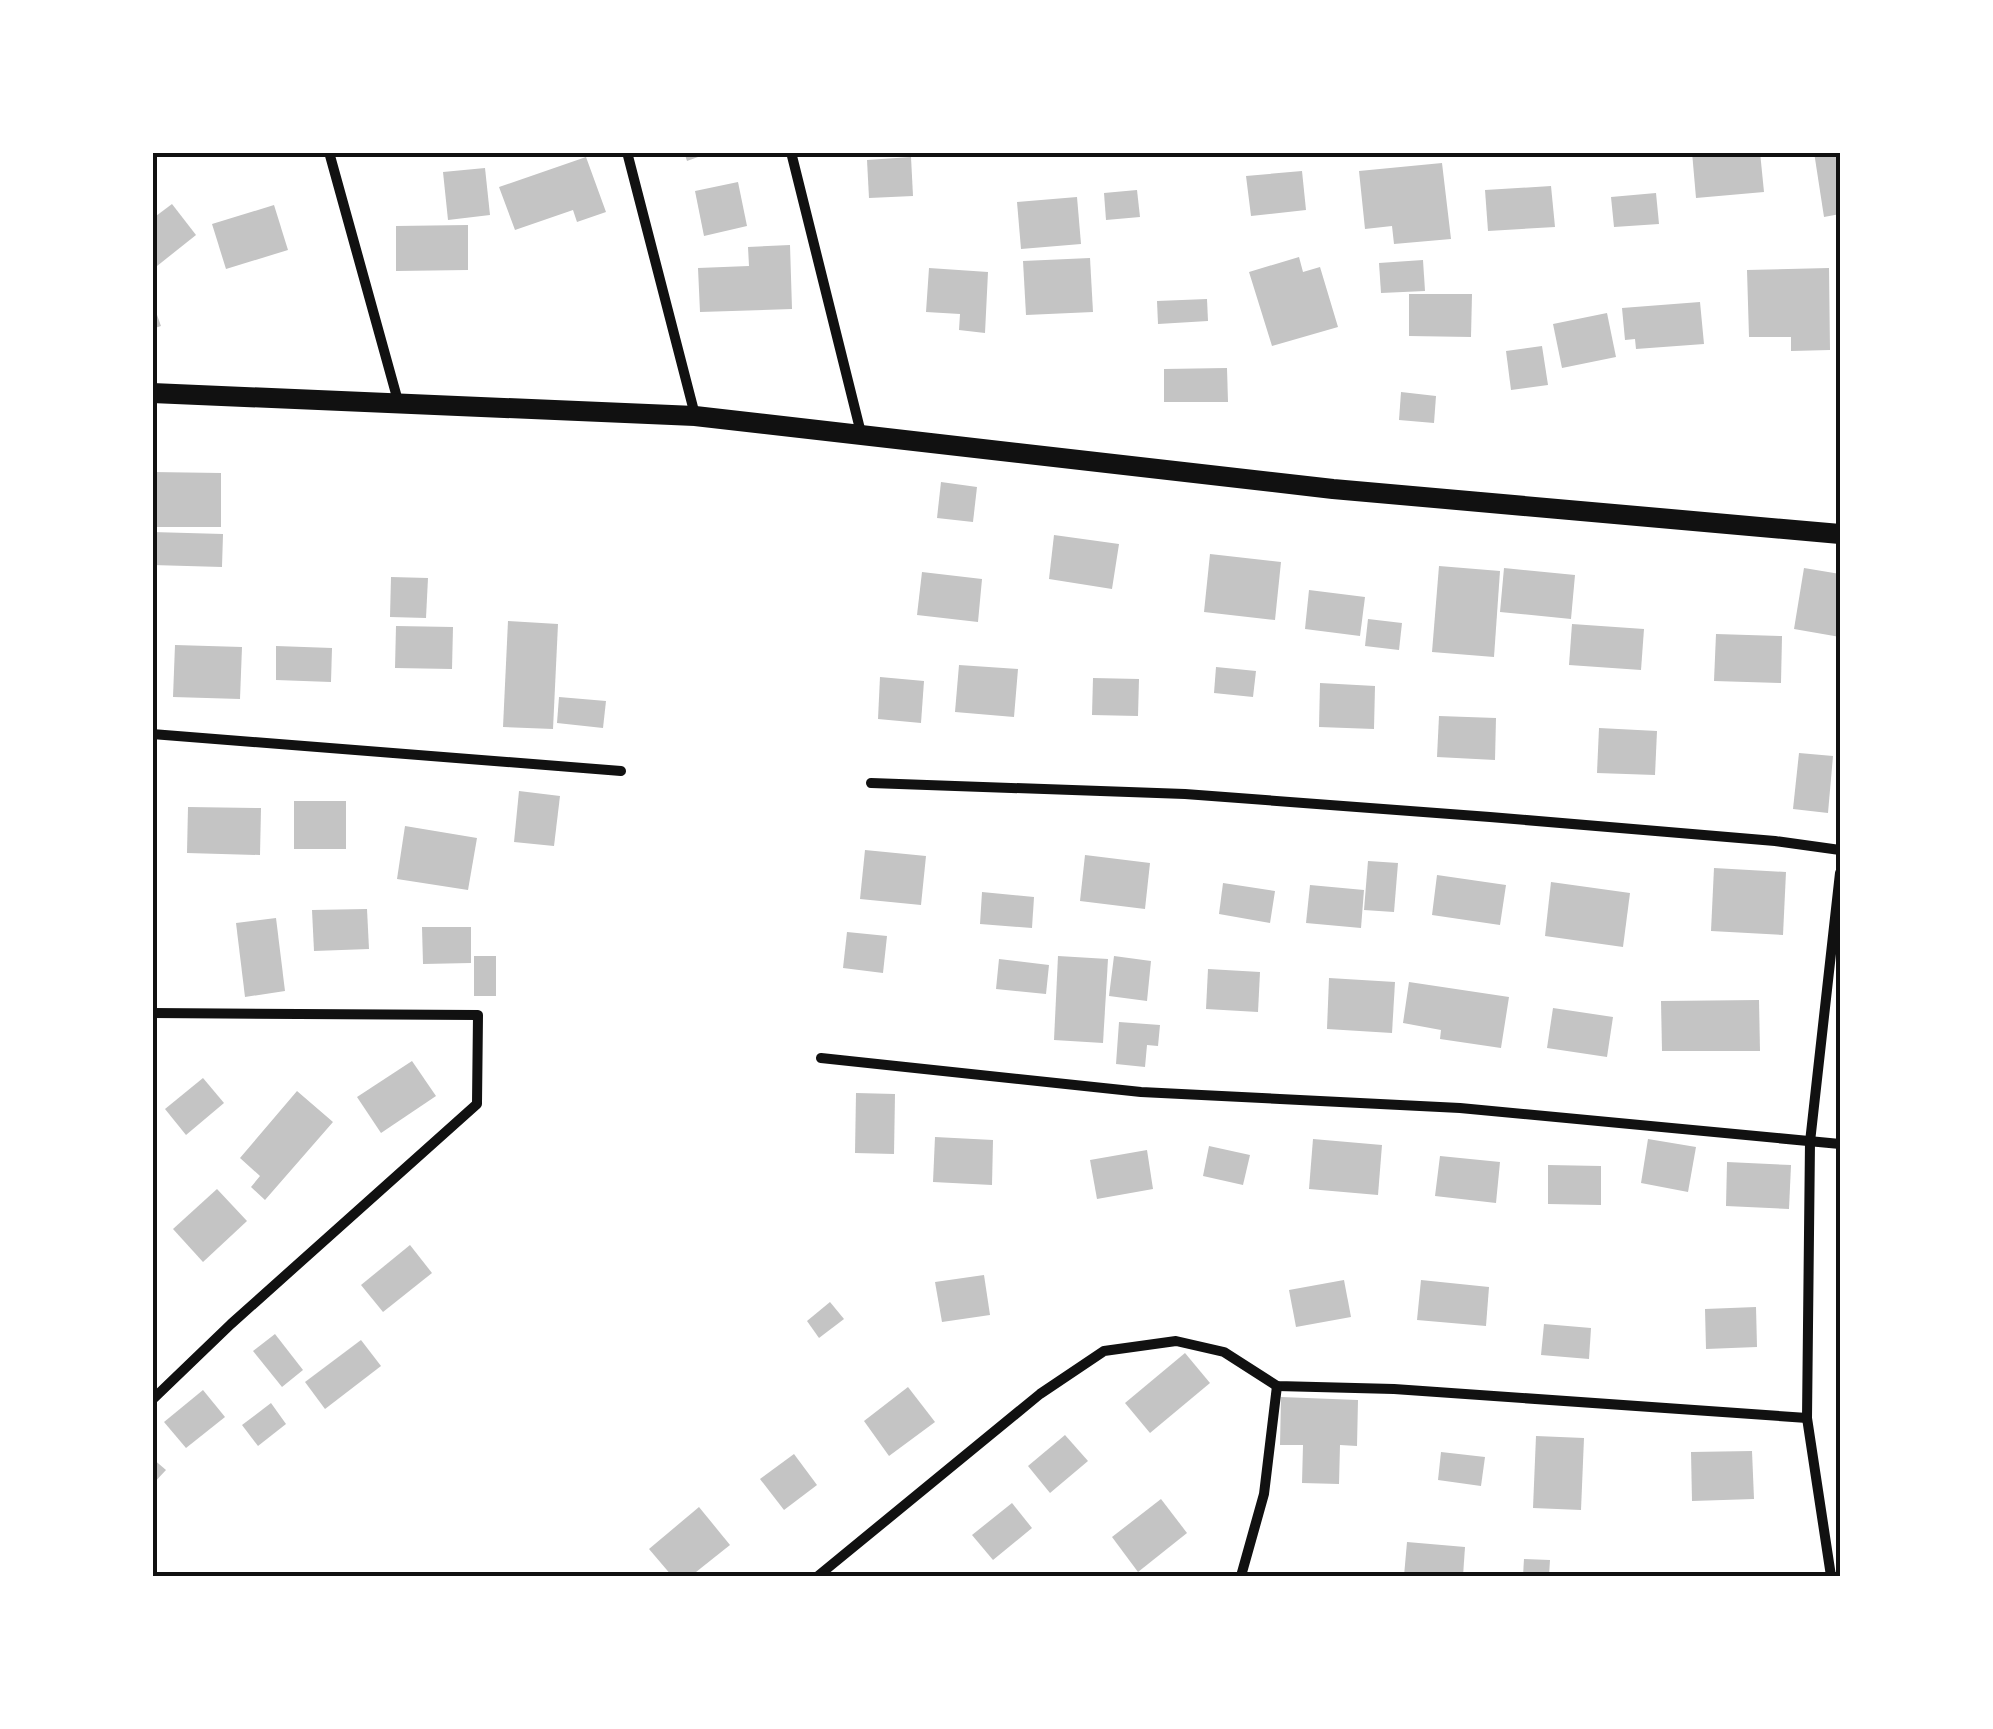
<svg xmlns="http://www.w3.org/2000/svg" width="1993" height="1729" viewBox="0 0 1993 1729" font-family="'Titillium Web',sans-serif">
	<style>
		.building { fill: #c4c4c4 }
		.lines { fill: none; stroke-linecap: round; stroke-linejoin: round }
		.minor { stroke: #111; stroke-width: 10 }
		.secondary { stroke: #111; stroke-width: 20 }
		.neatline { fill: none; stroke: #111; stroke-width: 4 }
	</style>
	<rect width="100%" height="100%" fill="#fff"/>
	<g class="building">
		<polygon points="684,152 709,152 709,153 687,161"/>
		<polygon points="1692,152 1760,152 1764,192 1696,198"/>
		<polygon points="1814,152 1840,152 1840,214 1824,217"/>
		<polygon points="586,157 606,212 577,222 573,210 515,230 499,187"/>
		<polygon points="911,157 913,196 869,198 867,160"/>
		<polygon points="1442,163 1451,239 1394,244 1392,226 1365,229 1359,171"/>
		<polygon points="485,168 490,215 448,220 443,172"/>
		<polygon points="1302,171 1306,210 1251,216 1246,176"/>
		<polygon points="738,182 747,226 704,236 695,191"/>
		<polygon points="1551,186 1555,227 1488,231 1485,190"/>
		<polygon points="1137,190 1140,217 1106,220 1104,193"/>
		<polygon points="1656,193 1659,224 1614,227 1611,197"/>
		<polygon points="1077,197 1081,244 1021,249 1017,202"/>
		<polygon points="172,204 196,235 152,270 152,219"/>
		<polygon points="274,205 288,250 226,269 212,224"/>
		<polygon points="468,225 468,270 396,271 396,226"/>
		<polygon points="790,245 792,309 700,312 698,268 749,266 748,247"/>
		<polygon points="1299,257 1303,272 1320,267 1338,327 1272,346 1249,272"/>
		<polygon points="1090,258 1093,312 1026,315 1023,261"/>
		<polygon points="1423,260 1425,291 1381,293 1379,263"/>
		<polygon points="929,268 988,272 985,333 959,330 960,314 926,312"/>
		<polygon points="1829,268 1830,350 1791,351 1791,337 1749,337 1747,270"/>
		<polygon points="1409,294 1472,294 1471,337 1409,336"/>
		<polygon points="1207,299 1208,321 1158,324 1157,301"/>
		<polygon points="152,301 161,326 152,329"/>
		<polygon points="1700,302 1704,344 1636,349 1635,339 1625,340 1622,308"/>
		<polygon points="1607,313 1616,357 1562,368 1553,324"/>
		<polygon points="1542,346 1548,385 1511,390 1506,351"/>
		<polygon points="1227,368 1228,402 1164,402 1164,369"/>
		<polygon points="1401,392 1436,396 1434,423 1399,420"/>
		<polygon points="152,472 221,473 221,527 152,527"/>
		<polygon points="941,482 977,487 973,522 937,518"/>
		<polygon points="152,532 223,534 222,567 152,565"/>
		<polygon points="1054,535 1119,544 1112,589 1049,579"/>
		<polygon points="1210,554 1281,562 1275,620 1204,612"/>
		<polygon points="1439,566 1500,571 1494,657 1432,652"/>
		<polygon points="1504,568 1575,575 1571,619 1500,612"/>
		<polygon points="1804,568 1840,574 1840,637 1794,629"/>
		<polygon points="922,572 982,579 978,622 917,615"/>
		<polygon points="391,577 428,578 426,618 390,617"/>
		<polygon points="1309,590 1365,597 1360,636 1305,629"/>
		<polygon points="1368,619 1402,623 1399,650 1365,646"/>
		<polygon points="508,621 558,624 553,729 503,727"/>
		<polygon points="1572,624 1644,629 1641,670 1569,665"/>
		<polygon points="396,626 453,627 452,669 395,668"/>
		<polygon points="1716,634 1782,636 1781,683 1714,681"/>
		<polygon points="175,645 242,647 240,699 173,697"/>
		<polygon points="276,646 332,648 331,682 276,680"/>
		<polygon points="959,665 1018,669 1014,717 955,712"/>
		<polygon points="1216,667 1256,671 1253,697 1214,693"/>
		<polygon points="880,677 924,681 921,723 878,719"/>
		<polygon points="1093,678 1139,679 1138,716 1092,715"/>
		<polygon points="1320,683 1375,686 1374,729 1319,727"/>
		<polygon points="559,697 606,701 603,728 557,723"/>
		<polygon points="1439,716 1496,718 1495,760 1437,757"/>
		<polygon points="1599,728 1657,731 1655,775 1597,773"/>
		<polygon points="1799,753 1833,756 1828,813 1793,809"/>
		<polygon points="519,791 560,796 554,846 514,842"/>
		<rect x="294" y="801" width="52" height="48"/>
		<polygon points="188,807 261,808 260,855 187,853"/>
		<polygon points="405,826 477,838 468,890 397,879"/>
		<polygon points="865,850 926,856 921,905 860,899"/>
		<polygon points="1085,855 1150,863 1145,909 1080,901"/>
		<polygon points="1368,861 1398,863 1394,912 1364,910"/>
		<polygon points="1714,868 1786,872 1783,935 1711,931"/>
		<polygon points="1437,875 1506,885 1500,925 1432,915"/>
		<polygon points="1551,882 1630,893 1623,947 1545,936"/>
		<polygon points="1223,883 1275,891 1270,923 1219,914"/>
		<polygon points="1310,885 1364,890 1361,928 1306,923"/>
		<polygon points="982,892 1034,897 1032,928 980,924"/>
		<polygon points="367,909 369,949 314,951 312,910"/>
		<polygon points="276,918 285,991 245,997 236,923"/>
		<polygon points="422,927 471,927 471,963 423,964"/>
		<polygon points="847,932 887,936 883,973 843,968"/>
		<rect x="474" y="956" width="22" height="40"/>
		<polygon points="1058,956 1108,959 1103,1043 1054,1040"/>
		<polygon points="1114,956 1151,961 1147,1001 1109,996"/>
		<polygon points="999,959 1049,965 1046,994 996,989"/>
		<polygon points="1208,969 1260,972 1258,1012 1206,1009"/>
		<polygon points="1329,978 1395,982 1392,1033 1327,1029"/>
		<polygon points="1409,982 1509,997 1501,1048 1440,1039 1441,1030 1403,1023"/>
		<polygon points="1759,1000 1760,1051 1662,1051 1661,1001"/>
		<polygon points="1553,1008 1613,1017 1607,1057 1547,1048"/>
		<polygon points="1119,1022 1160,1025 1158,1046 1147,1045 1145,1067 1116,1064"/>
		<polygon points="412,1061 436,1096 381,1133 357,1097"/>
		<polygon points="203,1078 224,1103 186,1135 165,1109"/>
		<polygon points="297,1091 333,1122 265,1200 251,1187 260,1176 240,1158"/>
		<polygon points="856,1093 895,1094 894,1154 855,1153"/>
		<polygon points="935,1137 993,1140 992,1185 933,1182"/>
		<polygon points="1313,1139 1382,1145 1378,1195 1309,1189"/>
		<polygon points="1648,1139 1696,1147 1688,1192 1641,1183"/>
		<polygon points="1209,1146 1250,1155 1243,1185 1203,1176"/>
		<polygon points="1147,1150 1153,1189 1097,1199 1090,1160"/>
		<polygon points="1440,1156 1500,1162 1496,1203 1435,1196"/>
		<polygon points="1727,1162 1791,1165 1789,1209 1726,1206"/>
		<polygon points="1548,1165 1601,1166 1601,1205 1548,1204"/>
		<polygon points="217,1189 247,1221 203,1262 173,1229"/>
		<polygon points="410,1245 432,1273 383,1312 361,1285"/>
		<polygon points="984,1275 990,1315 942,1322 935,1282"/>
		<polygon points="1344,1280 1351,1317 1296,1327 1289,1290"/>
		<polygon points="1421,1280 1489,1287 1486,1326 1417,1320"/>
		<polygon points="830,1302 844,1319 819,1338 807,1321"/>
		<polygon points="1756,1307 1757,1347 1706,1349 1705,1309"/>
		<polygon points="1544,1324 1591,1328 1589,1359 1541,1355"/>
		<polygon points="275,1334 303,1370 282,1387 253,1351"/>
		<polygon points="361,1340 381,1366 325,1409 305,1382"/>
		<polygon points="1185,1353 1210,1383 1150,1433 1125,1403"/>
		<polygon points="908,1387 935,1422 889,1456 864,1421"/>
		<polygon points="203,1390 225,1417 186,1448 164,1422"/>
		<polygon points="1281,1397 1358,1400 1357,1446 1340,1445 1339,1484 1302,1483 1303,1445 1280,1445"/>
		<polygon points="271,1403 286,1424 258,1446 242,1425"/>
		<polygon points="1065,1435 1088,1461 1050,1493 1028,1466"/>
		<polygon points="1536,1436 1584,1438 1581,1510 1533,1508"/>
		<polygon points="1752,1451 1754,1499 1692,1501 1691,1452"/>
		<polygon points="1441,1452 1485,1457 1481,1486 1438,1480"/>
		<polygon points="794,1454 817,1485 784,1510 760,1479"/>
		<polygon points="152,1458 166,1470 152,1485"/>
		<polygon points="1161,1499 1187,1533 1138,1572 1112,1537"/>
		<polygon points="1012,1503 1032,1528 993,1560 972,1535"/>
		<polygon points="699,1507 730,1545 691,1576 672,1576 649,1549"/>
		<polygon points="1407,1542 1465,1547 1463,1576 1404,1576"/>
		<polygon points="1524,1559 1550,1560 1549,1576 1523,1576"/>
	</g>
	<g class="lines">
		<g class="minor">
			<polyline points="329,152 398,401"/>
			<polyline points="627,152 695,415"/>
			<polyline points="791,152 861,433"/>
			<polyline points="152,734 621,771"/>
			<polyline points="871,783 1185,794 1490,817 1775,841 1840,850"/>
			<polyline points="152,1013 478,1015 477,1104 231,1324 152,1400"/>
			<polyline points="821,1058 1141,1092 1460,1108 1840,1144"/>
			<polyline points="818,1576 1040,1394 1104,1351 1176,1341 1224,1352 1277,1386 1394,1389 1807,1418"/>
			<polyline points="1241,1576 1264,1494 1277,1386"/>
			<polyline points="1831,1576 1807,1418 1810,1142 1840,873"/>
		</g>
		<polyline class="secondary" points="152,393 695,416 1333,489 1840,534"/>
	</g>
	<rect width="1993" height="1729" fill="none" stroke="#ffffff" stroke-width="310"/>
	<rect x="155" y="155" width="1683" height="1419" class="neatline"/>
</svg>
